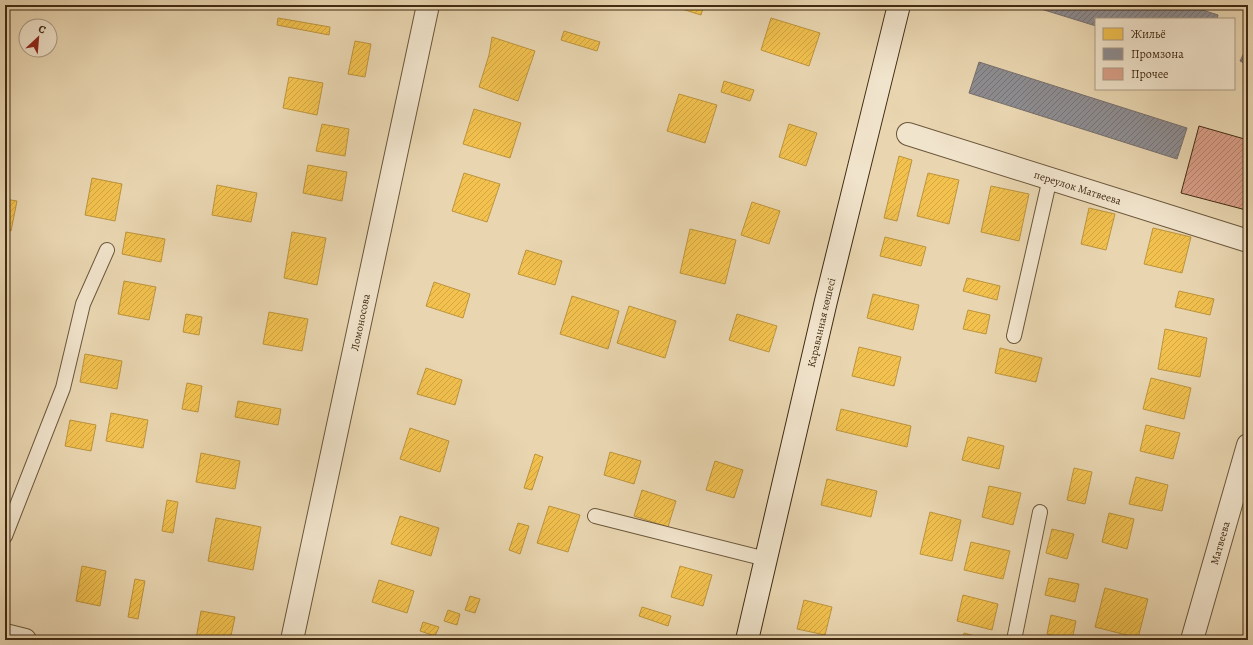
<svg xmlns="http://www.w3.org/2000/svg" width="1253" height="645" viewBox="0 0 1253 645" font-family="Alegreya,serif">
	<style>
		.homes { fill: url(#homes-hatch); stroke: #bd943c }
		.industry { fill: url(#industry-hatch); stroke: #76706c }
		.building { fill: url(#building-hatch); stroke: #412b12 }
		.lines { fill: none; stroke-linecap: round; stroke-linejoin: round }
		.lane-casing { stroke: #6b563a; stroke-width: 16 }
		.street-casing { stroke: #6b563a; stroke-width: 24 }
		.secondary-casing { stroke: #412b12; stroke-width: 24 }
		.lane { stroke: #f1e4cc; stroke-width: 14 }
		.street { stroke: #f1e4cc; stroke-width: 22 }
		.secondary { stroke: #f1e4cc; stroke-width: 22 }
		.labels { text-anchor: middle; stroke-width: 4; stroke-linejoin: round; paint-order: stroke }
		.street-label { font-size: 11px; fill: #412b12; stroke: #f1e4cc }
	</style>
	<defs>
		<pattern id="homes-hatch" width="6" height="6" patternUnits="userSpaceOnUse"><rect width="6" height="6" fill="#f2c14e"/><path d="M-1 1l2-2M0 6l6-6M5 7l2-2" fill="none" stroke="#d1a643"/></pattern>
		<pattern id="industry-hatch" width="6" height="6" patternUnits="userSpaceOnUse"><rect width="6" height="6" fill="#8d8d92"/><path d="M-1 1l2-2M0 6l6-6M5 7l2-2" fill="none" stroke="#757376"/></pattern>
		<pattern id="building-hatch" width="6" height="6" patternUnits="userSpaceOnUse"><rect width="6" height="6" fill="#da9f88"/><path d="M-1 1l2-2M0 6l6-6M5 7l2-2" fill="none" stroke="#b2826e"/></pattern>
	</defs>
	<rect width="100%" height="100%" fill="#e9d6b1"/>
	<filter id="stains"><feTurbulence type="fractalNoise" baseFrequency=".005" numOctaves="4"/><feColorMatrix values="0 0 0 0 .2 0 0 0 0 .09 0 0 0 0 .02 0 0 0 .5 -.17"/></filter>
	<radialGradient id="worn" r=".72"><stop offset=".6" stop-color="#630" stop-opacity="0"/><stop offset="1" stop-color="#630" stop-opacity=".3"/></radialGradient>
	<g class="homes">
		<polygon points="669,5 704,5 701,15"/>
		<polygon points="278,18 330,27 329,35 277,25"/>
		<polygon points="771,18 820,33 809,66 761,50"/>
		<polygon points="564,31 600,42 597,51 561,40"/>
		<polygon points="492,37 535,51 518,101 479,87 489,55"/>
		<polygon points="355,41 371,44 365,77 348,74"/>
		<polygon points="289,77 323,83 317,115 283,108"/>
		<polygon points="724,81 754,90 750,101 721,92"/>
		<polygon points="679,94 717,105 705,143 667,131"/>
		<polygon points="474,109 521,123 510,158 463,144"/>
		<polygon points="322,124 349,129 345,156 316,151"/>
		<polygon points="789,124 817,133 806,166 779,157"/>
		<polygon points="899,156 912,160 897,221 884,218"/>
		<polygon points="308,165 347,172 342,201 303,193"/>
		<polygon points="464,173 500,184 487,222 452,211"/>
		<polygon points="928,173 959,180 949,224 917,216"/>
		<polygon points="92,178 122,184 115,221 85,215"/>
		<polygon points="217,185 257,193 251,222 212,215"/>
		<polygon points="991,186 1029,194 1019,241 981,232"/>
		<polygon points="5,199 17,201 11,231 5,230"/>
		<polygon points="752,202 780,211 769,244 741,235"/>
		<polygon points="1089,208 1115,214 1106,250 1081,244"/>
		<polygon points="1153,228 1191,237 1182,273 1144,264"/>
		<polygon points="690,229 736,240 725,284 680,273"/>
		<polygon points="126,232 165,239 161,262 122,254"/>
		<polygon points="292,232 326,238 317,285 284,278"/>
		<polygon points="885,237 926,247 921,266 880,256"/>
		<polygon points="526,250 562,261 555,285 518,274"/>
		<polygon points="967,278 1000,286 997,300 963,291"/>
		<polygon points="124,281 156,287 149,320 118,314"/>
		<polygon points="434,282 470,294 463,318 426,306"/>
		<polygon points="1179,291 1214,299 1210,315 1175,307"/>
		<polygon points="873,294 919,305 913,330 867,318"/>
		<polygon points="572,296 619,311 608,349 560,334"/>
		<polygon points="629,306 676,321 665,358 617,343"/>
		<polygon points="968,310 990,315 986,334 963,329"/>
		<polygon points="269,312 308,319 302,351 263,344"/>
		<polygon points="186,314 202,317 199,335 183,332"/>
		<polygon points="737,314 777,326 769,352 729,340"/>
		<polygon points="1165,329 1207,338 1200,377 1158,369"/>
		<polygon points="859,347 901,357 894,386 852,376"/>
		<polygon points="1000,348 1042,358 1036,382 995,373"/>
		<polygon points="85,354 122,361 117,389 80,382"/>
		<polygon points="426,368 462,380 455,405 417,394"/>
		<polygon points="1151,378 1191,388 1184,419 1143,409"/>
		<polygon points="187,383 202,386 198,412 182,409"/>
		<polygon points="238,401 281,409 278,425 235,417"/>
		<polygon points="841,409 911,426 907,447 836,430"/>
		<polygon points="111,413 148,420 143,448 106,441"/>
		<polygon points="70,420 96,425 91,451 65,446"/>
		<polygon points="1146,425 1180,433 1173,459 1140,451"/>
		<polygon points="410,428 449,441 440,472 400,459"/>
		<polygon points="968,437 1004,446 999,469 962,460"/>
		<polygon points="610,452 641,461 634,484 604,475"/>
		<polygon points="201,453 240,461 235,489 196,482"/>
		<polygon points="535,454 543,457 532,490 524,488"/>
		<polygon points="715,461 743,470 734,498 706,490"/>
		<polygon points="1074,468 1092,472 1085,504 1067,500"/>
		<polygon points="1136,477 1168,485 1162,511 1129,504"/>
		<polygon points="827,479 877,491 871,517 821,505"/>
		<polygon points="989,486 1021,493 1013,525 982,517"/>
		<polygon points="642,490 676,501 668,527 634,516"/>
		<polygon points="167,500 178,502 173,533 162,531"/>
		<polygon points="549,506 580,515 568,552 537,543"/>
		<polygon points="930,512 961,520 952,561 920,554"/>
		<polygon points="1109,513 1134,519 1127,549 1102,542"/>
		<polygon points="400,516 439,528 431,556 391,544"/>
		<polygon points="216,518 261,527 253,570 208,561"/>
		<polygon points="518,523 529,526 520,554 509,550"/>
		<polygon points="1052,529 1074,534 1067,559 1046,553"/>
		<polygon points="971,542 1010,551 1003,579 964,570"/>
		<polygon points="82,566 106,571 100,606 76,601"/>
		<polygon points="680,566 712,575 703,606 671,597"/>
		<polygon points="1049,578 1079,584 1075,602 1045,595"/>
		<polygon points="135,579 145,581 138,619 128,617"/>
		<polygon points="379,580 414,591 407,613 372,602"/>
		<polygon points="1105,588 1148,599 1138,638 1095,627"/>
		<polygon points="963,595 998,604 992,630 957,621"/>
		<polygon points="470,596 480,599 475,613 465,610"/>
		<polygon points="804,600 832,607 825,635 797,629"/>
		<polygon points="642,607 671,616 668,626 639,616"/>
		<polygon points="448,610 460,614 457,625 444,621"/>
		<polygon points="201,611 235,617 230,640 196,639"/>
		<polygon points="1051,615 1076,621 1072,640 1047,634"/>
		<polygon points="423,622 439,627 435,636 420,631"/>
		<polygon points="964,633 991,640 962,640"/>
	</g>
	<g class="industry">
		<polygon points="1028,5 1187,5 1218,15 1217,19 1096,19 1096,26"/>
		<polygon points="1248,45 1248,65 1240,61"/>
		<polygon points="979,62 1187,128 1177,159 969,93"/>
	</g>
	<polygon class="building" points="1199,126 1248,140 1248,202 1246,210 1181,193"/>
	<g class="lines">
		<defs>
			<g id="lane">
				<polyline points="1014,336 1050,178"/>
				<polyline points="595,516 766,559"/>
				<polyline points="5,536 63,388 83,304 107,250"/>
				<polyline points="1014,640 1040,512"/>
			</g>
			<g id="street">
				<path id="s1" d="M908,134L1248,241"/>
				<polyline points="5,635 25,640"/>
				<path id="s2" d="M292,640L428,5"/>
				<path id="s3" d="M1192,640L1248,445"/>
			</g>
			<g id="secondary">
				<path id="s4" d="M747,640L826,301L899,5"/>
			</g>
		</defs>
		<use href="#lane" class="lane-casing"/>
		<use href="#street" class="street-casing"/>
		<use href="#secondary" class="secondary-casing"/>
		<use href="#lane" class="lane"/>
		<use href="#street" class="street"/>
		<use href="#secondary" class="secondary"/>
	</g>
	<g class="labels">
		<g class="street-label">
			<text dy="4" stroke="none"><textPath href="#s1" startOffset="178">переулок Матвеева</textPath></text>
			<text dy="4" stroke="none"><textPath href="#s2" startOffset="325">Ломоносова</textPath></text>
			<text dy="4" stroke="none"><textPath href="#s4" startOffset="326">Караванная көшесі</textPath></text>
			<text dy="4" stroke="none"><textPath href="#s3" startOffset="101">Матвеева</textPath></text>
		</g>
	</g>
	<rect width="1253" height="645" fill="none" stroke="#e9d6b1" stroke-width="20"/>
	<rect x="6" y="6" width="1241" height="633" fill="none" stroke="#412b12" stroke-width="2"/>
	<rect x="10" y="10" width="1233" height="625" fill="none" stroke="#412b12"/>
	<rect x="1095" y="18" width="140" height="72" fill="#f1e4cc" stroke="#ab9a82"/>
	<rect x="1103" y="28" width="20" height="12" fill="#f2c14e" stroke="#ab9a82"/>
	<text x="1131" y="38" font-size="12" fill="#412b12">Жильё</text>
	<rect x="1103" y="48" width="20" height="12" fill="#8d8d92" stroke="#ab9a82"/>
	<text x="1131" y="58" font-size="12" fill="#412b12">Промзона</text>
	<rect x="1103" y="68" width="20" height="12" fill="#da9f88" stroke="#ab9a82"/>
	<text x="1131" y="78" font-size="12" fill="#412b12">Прочее</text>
	<g transform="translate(38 38) rotate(26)"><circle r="19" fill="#f1e4cc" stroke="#ab9a82"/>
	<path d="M0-3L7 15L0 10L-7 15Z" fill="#8f2418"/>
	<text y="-6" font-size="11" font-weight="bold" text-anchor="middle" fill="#412b12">С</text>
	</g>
	<rect width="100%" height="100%" filter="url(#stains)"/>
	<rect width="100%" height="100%" fill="url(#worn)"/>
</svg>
